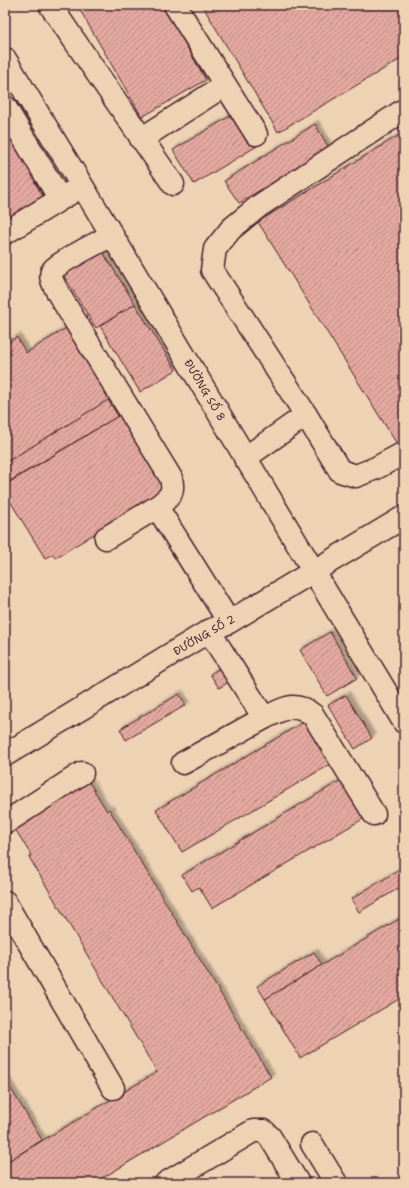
<svg xmlns="http://www.w3.org/2000/svg" width="409" height="1188" viewBox="0 0 409 1188" font-family="'Shantell Sans',sans-serif">
	<style>
		.building { fill: url(#building-hatch); stroke: #4a1f2b; filter: url(#shadow) }
		.lines { fill: none; stroke-linecap: round; stroke-linejoin: round }
		.minor-casing { stroke: #4a1f2b; stroke-width: 25 }
		.minor { stroke: #edd2b4; stroke-width: 22 }
		.labels { text-anchor: middle; stroke-width: 4; stroke-linejoin: round; paint-order: stroke }
		.street-label { font-size: 11px; fill: #4a1f2b; stroke: #edd2b4 }
	</style>
	<defs>
		<pattern id="building-hatch" width="6" height="6" patternUnits="userSpaceOnUse"><rect width="6" height="6" fill="#e3a99f"/><path d="M-1 1l2-2M0 6l6-6M5 7l2-2" fill="none" stroke="#ba8982"/></pattern>
		<filter id="shadow"><feDropShadow dx="3.5" dy="-3.5" stdDeviation="1" flood-color="#0004"/></filter>
	</defs>
	<rect width="100%" height="100%" fill="#edd2b4"/>
	<filter id="ink" filterUnits="userSpaceOnUse"><feTurbulence type="fractalNoise" baseFrequency=".025" numOctaves="2"/><feDisplacementMap in="SourceGraphic" scale="8" xChannelSelector="R" yChannelSelector="G"/><feConvolveMatrix kernelMatrix="1 2 1 2 8 2 1 2 1" color-interpolation-filters="sRGB"/></filter>
	<g filter="url(#ink)">
		<g class="building">
			<polygon points="77,5 163,5 206,80 142,117"/>
			<polygon points="202,5 404,5 404,57 278,132"/>
			<polygon points="5,111 44,175 34,181 45,200 5,223"/>
			<polygon points="237,112 257,146 194,184 173,150"/>
			<polygon points="315,124 329,148 239,203 224,181"/>
			<polygon points="404,132 404,451 402,452 258,222"/>
			<polygon points="101,249 135,304 96,328 62,273"/>
			<polygon points="135,304 176,370 140,392 100,326"/>
			<polygon points="71,325 115,396 5,463 5,344 17,337 26,353"/>
			<polygon points="108,400 118,416 5,484 5,463"/>
			<polygon points="123,413 169,488 55,558 53,554 45,558 5,493 5,485"/>
			<polygon points="330,632 357,678 327,696 300,650"/>
			<polygon points="227,664 235,678 219,688 210,674"/>
			<polygon points="179,694 186,705 126,740 120,729"/>
			<polygon points="346,695 372,738 355,749 328,705"/>
			<polygon points="312,717 337,760 182,852 156,810"/>
			<polygon points="348,776 371,814 212,908 199,887 192,891 182,875"/>
			<polygon points="89,782 107,811 109,809 271,1077 94,1183 5,1183 5,1163 157,1072 29,857 31,855 14,827"/>
			<polygon points="404,867 404,885 359,912 351,899"/>
			<polygon points="404,916 404,996 300,1058 265,999"/>
			<polygon points="314,952 322,965 265,999 257,986"/>
			<polygon points="5,1079 42,1140 5,1163"/>
		</g>
		<g class="lines">
			<defs>
				<g id="minor">
					<polyline points="50,5 173,184"/>
					<polyline points="175,5 256,134"/>
					<polyline points="5,59 112,235 404,722"/>
					<polyline points="5,107 60,199"/>
					<polyline points="141,139 225,85"/>
					<polyline points="5,233 72,192"/>
					<path d="M112,235C101,241 59,262 53,270C48,277 55,286 58,293L171,478C175,495 169,497 157,507"/>
					<polyline points="306,415 340,471 356,476 376,468 404,453"/>
					<polyline points="245,458 306,415 212,270 215,249 231,229 259,206 404,110"/>
					<polyline points="106,538 157,507 229,622"/>
					<path d="M264,718C284,709 294,700 313,715L374,814"/>
					<polyline points="5,755 209,631 229,622 404,517"/>
					<polyline points="183,763 264,718 209,631"/>
					<polyline points="5,823 82,773"/>
					<polyline points="5,902 113,1088"/>
					<polyline points="312,1144 336,1183"/>
					<polyline points="166,1183 253,1131 264,1131 270,1137 298,1183"/>
				</g>
			</defs>
			<use href="#minor" class="minor-casing"/>
			<use href="#minor" class="minor"/>
		</g>
	</g>
	<g class="labels">
		<g class="street-label">
			<text transform="translate(205 390) rotate(59)" y="4">ĐƯỜNG SỐ 8</text>
			<text transform="translate(204 635) rotate(-30)" y="4">ĐƯỜNG SỐ 2</text>
		</g>
	</g>
	<rect width="409" height="1188" fill="none" stroke="#edd2b4" stroke-width="20"/>
	<rect x="10" y="10" width="389" height="1168" fill="none" stroke="#4a1f2b" stroke-width="1.5" filter="url(#ink)"/>
</svg>
